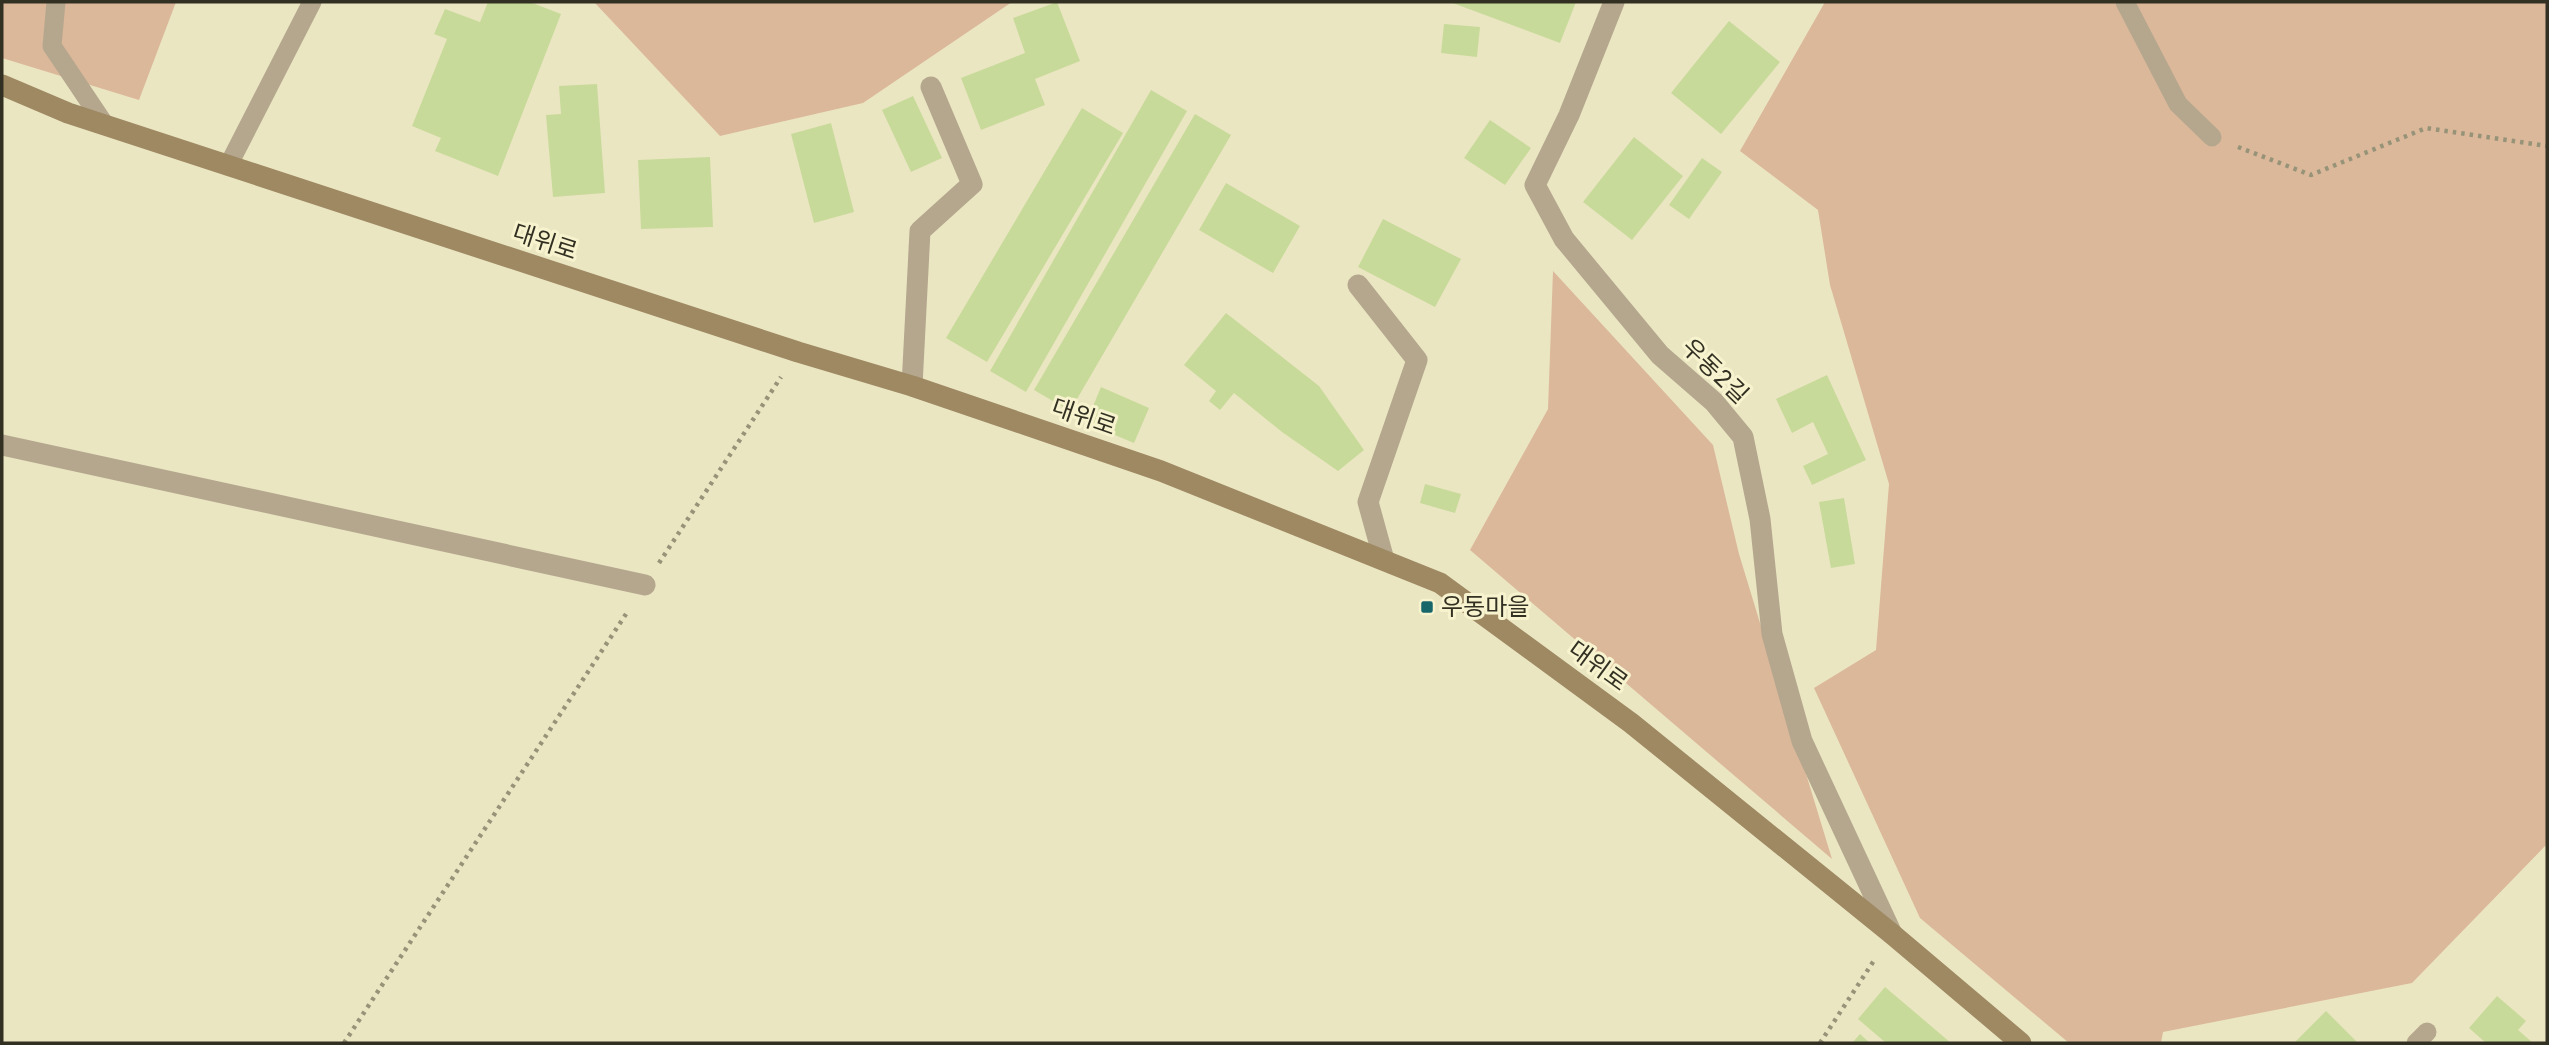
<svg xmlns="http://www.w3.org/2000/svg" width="2549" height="1045" viewBox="0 0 2549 1045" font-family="Inter,'Noto Sans KR',sans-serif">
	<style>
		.green { fill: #dbb89a }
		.building { fill: #c8da9a }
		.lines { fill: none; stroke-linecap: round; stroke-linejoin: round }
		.path { stroke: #979379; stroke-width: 4.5; stroke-dasharray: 3.5 5; stroke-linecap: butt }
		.service { stroke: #b5a78e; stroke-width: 19 }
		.minor { stroke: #b5a78e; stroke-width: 21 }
		.secondary { stroke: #9e8963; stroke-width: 21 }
		.poi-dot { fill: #17666a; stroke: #f8f3cf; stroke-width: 2.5 }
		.labels { text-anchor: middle; stroke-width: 6; stroke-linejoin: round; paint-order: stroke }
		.street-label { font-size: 24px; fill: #323022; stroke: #f8f3cf }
		.poi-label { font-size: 24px; fill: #323022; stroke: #f8f3cf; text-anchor: start }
	</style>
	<rect width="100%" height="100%" fill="#ebe6c2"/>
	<g class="green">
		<polygon points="2,2 176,2 139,100 2,58"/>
		<polygon points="594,2 1012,2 863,103 720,136"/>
		<polygon points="1825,2 2547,2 2547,844 2412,983 2163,1032 2161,1043 2069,1043 1920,918 1814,688 1876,650 1889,484 1830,285 1818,210 1740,151"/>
		<polygon points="1553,271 1713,445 1739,554 1832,859 1470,550 1548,409"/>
	</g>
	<g class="building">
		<polygon points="488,2 530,2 561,14 498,176 435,151 441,138 412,126 447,39 434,34 445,9 480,22"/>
		<polygon points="1057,2 1080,61 1035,79 1045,105 981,130 961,78 1025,53 1013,18"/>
		<polygon points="1450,2 1576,2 1560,43"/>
		<polygon points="1729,21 1780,62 1721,134 1671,93"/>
		<polygon points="1444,24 1480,27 1477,57 1441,53"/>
		<polygon points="597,84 605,193 553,197 546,115 561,114 559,86"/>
		<polygon points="1151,90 1187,111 1026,392 990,371"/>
		<polygon points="913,96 942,158 911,172 882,110"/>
		<polygon points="1082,108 1123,133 987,362 946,338"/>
		<polygon points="1195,114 1231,135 1070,411 1034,390"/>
		<polygon points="1490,120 1531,148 1505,185 1464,158"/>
		<polygon points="831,123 854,212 814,223 791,134"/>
		<polygon points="1634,137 1683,176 1632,240 1583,202"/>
		<polygon points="710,157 713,227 641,229 638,160"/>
		<polygon points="1702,158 1722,172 1689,219 1669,205"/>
		<polygon points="1226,183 1300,226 1273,273 1199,230"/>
		<polygon points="1383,219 1461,259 1435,307 1358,267"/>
		<polygon points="1226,313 1319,386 1364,450 1338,471 1282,432 1234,393 1220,410 1209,401 1216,391 1184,365"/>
		<polygon points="1827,375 1866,460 1812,485 1803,466 1828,454 1813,422 1792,433 1776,399"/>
		<polygon points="1101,387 1149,408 1134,443 1086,423"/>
		<polygon points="1425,484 1461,494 1455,513 1420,503"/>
		<polygon points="1844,498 1855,564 1831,568 1819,502"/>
		<polygon points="1885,987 1951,1043 1886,1043 1858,1019"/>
		<polygon points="2497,996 2526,1021 2518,1030 2533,1043 2486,1043 2469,1028"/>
		<polygon points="2326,1011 2358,1043 2294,1043"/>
		<polygon points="1860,1034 1870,1043 1852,1043"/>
	</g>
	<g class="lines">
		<g class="path">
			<polyline points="2238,147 2311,175 2426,128 2547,146"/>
			<polyline points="659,563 781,377"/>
			<polyline points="344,1043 628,611"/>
			<polyline points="1820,1043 1875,959"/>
		</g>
		<g class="service">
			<polyline points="56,2 52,46 105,125"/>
			<polyline points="2125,2 2178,104 2212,137"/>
			<polyline points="228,166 312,2"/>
			<polyline points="2416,1043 2427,1032"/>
		</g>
		<g class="minor">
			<polyline points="1614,2 1569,115 1535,185 1564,239 1660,355 1714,402 1743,437 1760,519 1772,634 1802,741 1892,934"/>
			<polyline points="1358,285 1417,360 1368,502 1384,560"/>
			<polyline points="912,386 920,231 972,184 931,87"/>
			<polyline points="2,445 645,585"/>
		</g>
		<polyline class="secondary" points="2,85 68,113 798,352 912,386 1161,471 1440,583 1631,723 1892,934 2021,1043"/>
	</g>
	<rect class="poi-dot" x="1420" y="600" width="14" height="14" rx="3.5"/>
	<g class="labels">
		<g class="street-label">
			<text transform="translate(545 242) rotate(18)" y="8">대위로</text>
			<text transform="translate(1715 371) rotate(44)" y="8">우동2길</text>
			<text transform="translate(1084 417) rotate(19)" y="8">대위로</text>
			<text transform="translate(1598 666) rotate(36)" y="8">대위로</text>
		</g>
		<g class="poi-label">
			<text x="1441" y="615">우동마을</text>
		</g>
	</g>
	<rect width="2549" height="1045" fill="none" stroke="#323022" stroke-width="7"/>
</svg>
